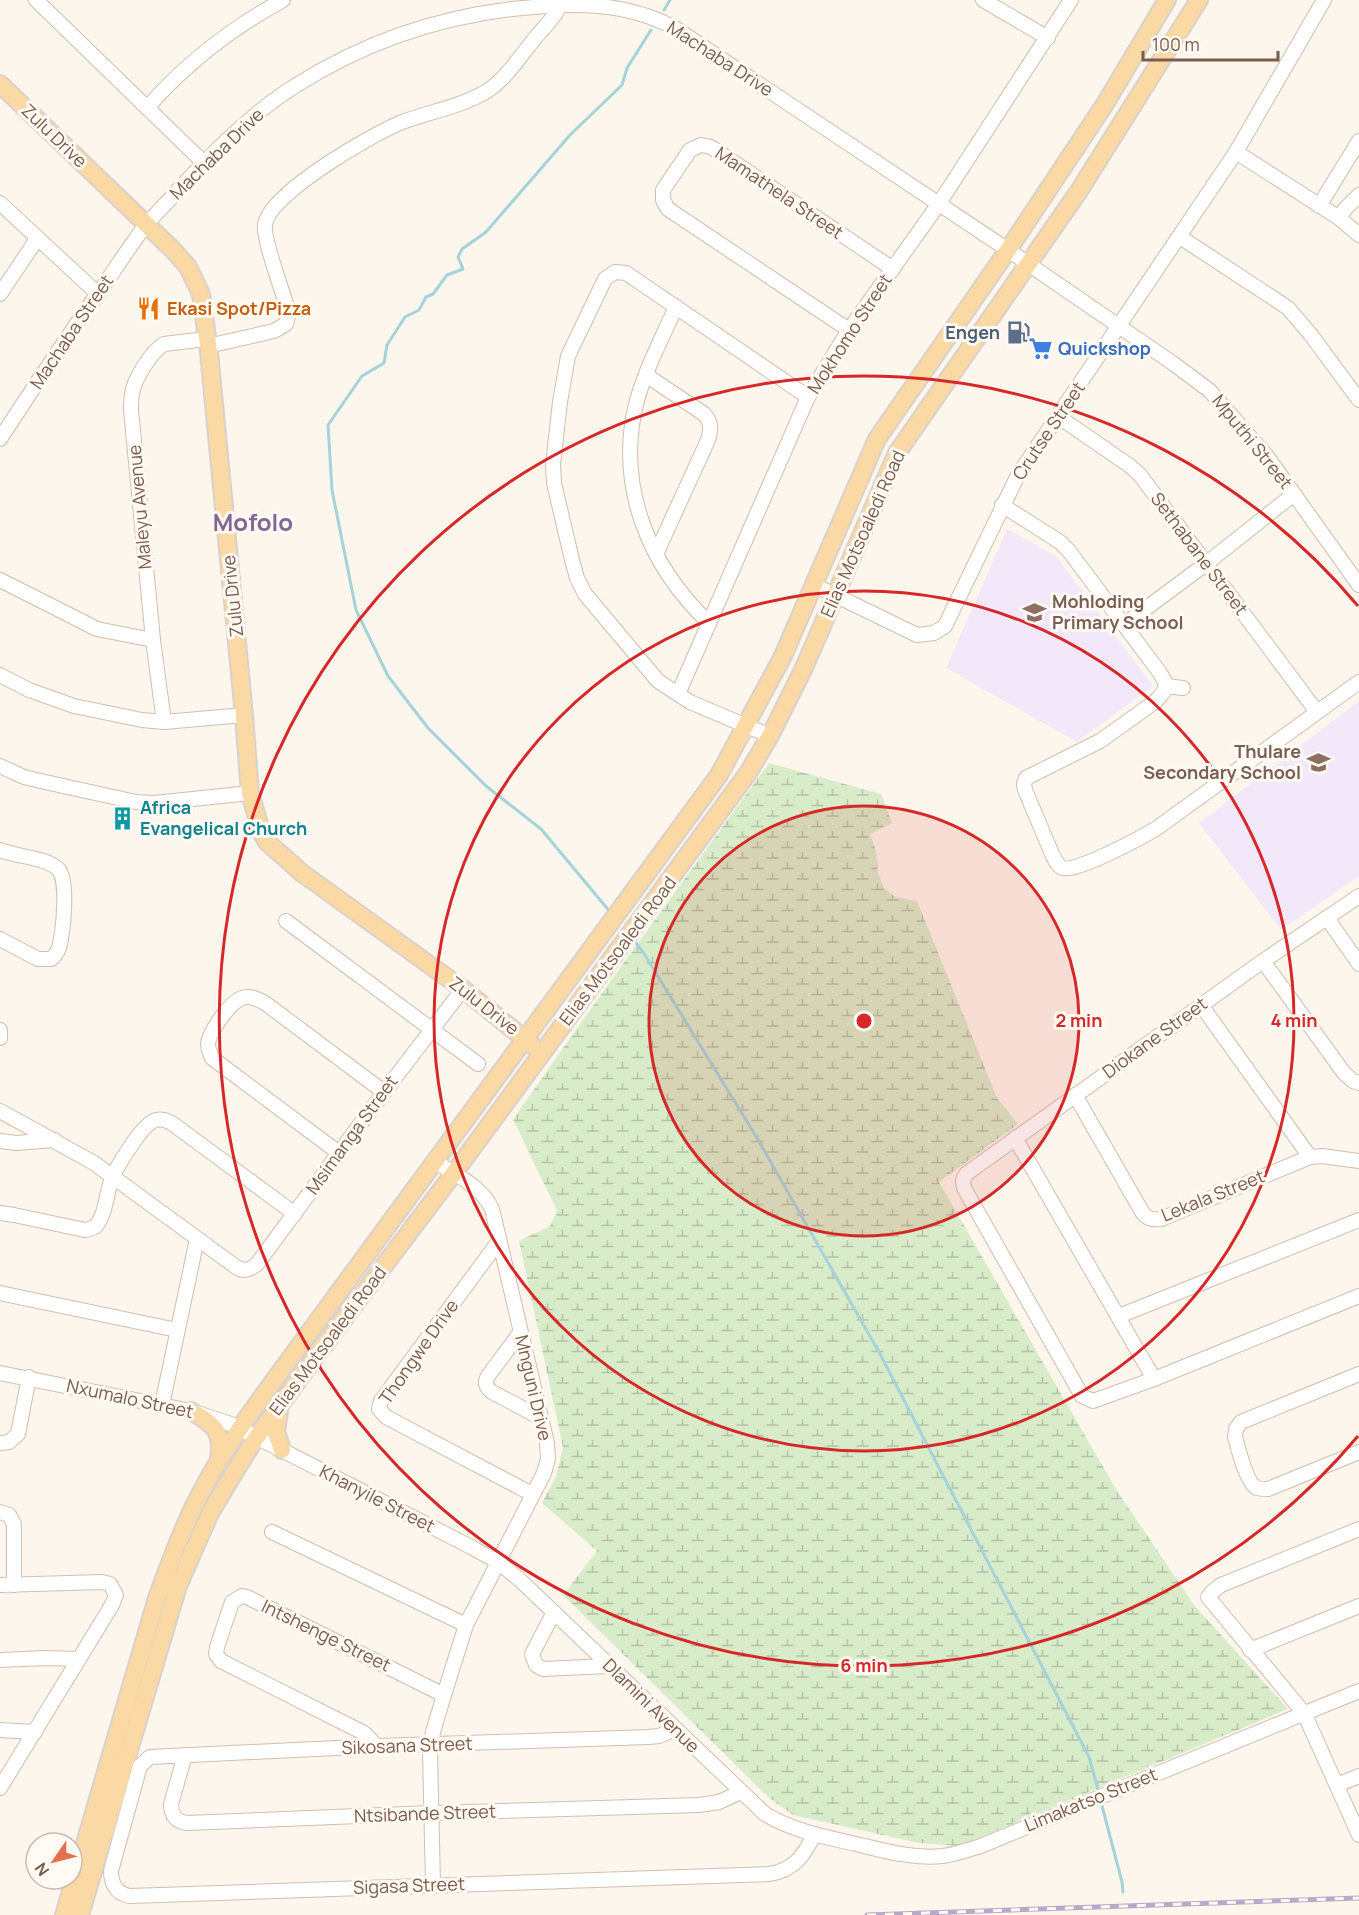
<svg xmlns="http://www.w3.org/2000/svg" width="1359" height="1915" viewBox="0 0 1359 1915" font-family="Manrope,sans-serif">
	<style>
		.education { fill: #f3e8fa }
		.wetland { fill: url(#wetland-marsh) }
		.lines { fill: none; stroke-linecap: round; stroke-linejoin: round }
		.stream { stroke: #a5d3da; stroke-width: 3 }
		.minor-casing { stroke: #d1beb0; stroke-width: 16 }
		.major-casing { stroke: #dad1cd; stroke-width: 20 }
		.minor { stroke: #fff; stroke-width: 14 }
		.major { stroke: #fbd9a5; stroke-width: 16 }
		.rail-casing { stroke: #b9a8c9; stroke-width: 5 }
		.rail { stroke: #fffaf3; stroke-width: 3; stroke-dasharray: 9; stroke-linecap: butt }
		.ring { fill: none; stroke: #d62828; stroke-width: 3 }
		.labels { text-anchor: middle; stroke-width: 6; stroke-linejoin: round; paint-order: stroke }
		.street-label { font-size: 18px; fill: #7a5c4d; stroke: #fffaf3 }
		.food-label { font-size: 18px; font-weight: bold; fill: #c56008; stroke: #fffaf3; text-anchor: start }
		.service-label { font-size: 18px; font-weight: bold; fill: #4e5e75; stroke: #fffaf3; text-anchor: end }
		.shop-label { font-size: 18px; font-weight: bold; fill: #366cbe; stroke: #fffaf3; text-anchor: start }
		.education-label { font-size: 18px; font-weight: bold; fill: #785e54; stroke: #fffaf3; text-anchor: start }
		.culture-label { font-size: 18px; font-weight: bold; fill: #0d838f; stroke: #fffaf3; text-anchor: start }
		.district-label { font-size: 24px; font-weight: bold; fill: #846695; stroke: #fffaf3 }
		.centre { fill: #d62828; stroke: #fffaf3; stroke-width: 3 }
		.ring-label { font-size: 18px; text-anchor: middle; font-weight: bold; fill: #d62828; stroke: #fffaf3; stroke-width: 6; stroke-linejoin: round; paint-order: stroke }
	</style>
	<defs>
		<pattern id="wetland-marsh" width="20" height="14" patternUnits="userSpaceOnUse" patternTransform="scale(1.5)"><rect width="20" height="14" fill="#d8ecc9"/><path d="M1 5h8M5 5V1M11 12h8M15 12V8" fill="none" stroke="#b4c2a5"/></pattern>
	</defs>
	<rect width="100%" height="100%" fill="#fdf6ec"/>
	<g class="education">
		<polygon points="1007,529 1056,556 1153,686 1077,742 946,668"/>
		<polygon points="1359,701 1359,876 1281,930 1199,823"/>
	</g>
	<polygon class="wetland" points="769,763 881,794 892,823 870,834 876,851 878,873 884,888 895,897 917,901 997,1098 1018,1124 939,1182 1117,1491 1194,1605 1288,1709 959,1846 919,1843 793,1815 768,1797 563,1595 597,1551 542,1503 556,1477 563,1447 519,1241 550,1226 557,1211 513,1119 619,969"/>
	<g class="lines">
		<g class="stream">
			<polyline points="664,10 670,0"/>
			<polyline points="611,913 541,829 486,786 428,728 388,676 356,610 332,490 328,425 362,376 384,363 387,345 405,317 419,310 426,297 433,294 447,275 463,269 458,257 462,249 486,232 570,135 622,85 627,68 651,30"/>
			<polyline points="633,939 643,952 757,1138 879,1352 1089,1757 1099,1793"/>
			<polyline points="1101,1802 1122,1882 1123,1892"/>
		</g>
		<defs>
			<g id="minor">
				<polyline points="36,0 204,163"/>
				<polyline points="983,0 1048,38"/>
				<path d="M147,108C185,64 232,28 283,0"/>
				<polyline points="1236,152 1339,218 1359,235"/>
				<polyline points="0,203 98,294"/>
				<polyline points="1319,206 1359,141"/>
				<polyline points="1339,218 1345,209 1359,195"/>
				<polyline points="1180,237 1288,308 1311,335 1359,400"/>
				<polyline points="0,294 37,239"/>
				<path d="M676,307C662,338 645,370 636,404C616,487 649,566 709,623"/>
				<polyline points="849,330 668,209 663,200 663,190 690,150 701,145 711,147 893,269"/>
				<path d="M208,346L274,331L286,324L289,313C284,295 263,240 265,225C268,194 375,132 405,121C430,112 465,105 487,91C506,79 521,55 536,37C544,27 559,14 561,0"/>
				<path d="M646,375L704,414C712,423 711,429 708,440L656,554"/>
				<polyline points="1059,417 1130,466 1140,475 1317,712"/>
				<path d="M0,439C34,387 68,335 104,285C118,265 131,244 146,225C157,212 169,201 180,188C215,151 252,113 295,86C361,44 435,18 512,9C570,3 622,0 675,28L1008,250L1174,364L1210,391L1266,455L1359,585"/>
				<path d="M1002,505L1060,542L1069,551L1160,673L1165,682V690L1156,701L1100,741L1026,778L1024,784L1025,790L1052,854C1055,859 1057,866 1063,868C1076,873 1144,836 1157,828L1359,682"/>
				<polyline points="0,580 97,629 153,640"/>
				<polyline points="814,585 917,635 934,633 945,626 1018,475 1236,152 1324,0"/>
				<polyline points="1125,624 1207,563 1294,494"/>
				<polyline points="0,675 29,690 74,706 142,720 164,722 244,715"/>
				<polyline points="1166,686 1183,688"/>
				<polyline points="678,694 808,397 849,330 938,205 1071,0"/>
				<path d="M164,722L153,640L131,410C131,405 131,399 132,394C134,379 151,352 164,344L206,339"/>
				<polyline points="770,736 690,702 658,681 585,594 577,578 572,560 554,483 553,464 560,402 568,356 605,279 615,272 626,273 808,397"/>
				<polyline points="0,766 24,777 45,782 136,802 155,803 250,793"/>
				<path d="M0,850C17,857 45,857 58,869C69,880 63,933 59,948C57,953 55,956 51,959H38L0,939"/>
				<polyline points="1359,896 1263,961 966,1174 963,1180 964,1188 1082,1396 1093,1401 1154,1379 1359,1296"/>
				<polyline points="1327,918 1359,964"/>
				<polyline points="286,921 478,1064"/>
				<polyline points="1263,961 1344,1073 1353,1081 1359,1083"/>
				<polyline points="1201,1005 1310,1157"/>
				<polyline points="0,1030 0,1038"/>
				<path d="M1075,1095L1141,1210C1146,1219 1152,1220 1161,1219L1310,1157L1322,1156L1359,1161"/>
				<path d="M0,1111L94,1163L236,1267C243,1272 250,1270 257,1264L384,1092L463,989"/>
				<polyline points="1015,1138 1154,1379"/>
				<polyline points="0,1141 16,1143 55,1140"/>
				<path d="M339,1153L212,1058C210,1053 208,1049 208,1044C209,1032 230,1002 242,998C250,995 257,999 265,1003L384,1092"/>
				<path d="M0,1213L14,1215L80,1229L86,1230L95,1227C107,1214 106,1191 113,1175C120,1162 143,1123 156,1120C164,1118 171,1122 177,1127L295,1214"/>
				<polyline points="499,1241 381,1401 379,1409 386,1417 532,1494"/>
				<polyline points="0,1293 177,1330"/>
				<polyline points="1119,1316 1359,1220"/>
				<path d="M520,1333L488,1376C484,1382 486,1388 492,1392L541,1418"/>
				<path d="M0,1373L191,1411L231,1424L471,1547L498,1562L520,1580L765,1814C793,1831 825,1837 856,1844C885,1851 913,1859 942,1856C955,1855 966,1850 978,1847L1359,1691"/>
				<path d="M1359,1374L1241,1422L1236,1429L1235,1437C1238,1448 1247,1484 1257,1488C1260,1489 1265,1489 1268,1489L1359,1452"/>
				<polyline points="162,1405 197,1239"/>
				<polyline points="0,1443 9,1442 18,1434 29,1377"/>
				<polyline points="0,1512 9,1515 14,1524 14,1585"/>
				<polyline points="1359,1529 1221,1585 1212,1592 1208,1597 1304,1713 1359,1835"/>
				<polyline points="272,1532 466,1625"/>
				<polyline points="0,1585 102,1582 110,1584 116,1595 112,1605 0,1788"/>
				<polyline points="554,1612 532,1654 536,1665 543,1669 608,1666"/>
				<polyline points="1250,1650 1359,1606"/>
				<polyline points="0,1660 46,1658 79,1659"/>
				<path d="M675,1729L659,1736L649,1737L377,1746L150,1757L140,1766L111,1871C111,1883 116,1894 130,1896L769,1874C793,1871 805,1855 814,1834"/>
				<polyline points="0,1730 35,1732"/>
				<polyline points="377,1746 364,1733 221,1661 216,1654 217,1647 232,1602 242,1596 247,1597 444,1695"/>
				<path d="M185,1755L171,1804C171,1815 176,1822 187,1823L431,1813L699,1805L719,1802L741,1792"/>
				<polyline points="1337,1785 1359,1776"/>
				<path d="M433,1885L430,1752L433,1732L444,1695L466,1625L544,1473L548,1459L547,1443L492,1209C481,1186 455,1174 434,1161"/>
			</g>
			<g id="major">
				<polyline points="0,84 173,250 188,267 201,294 209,352 244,715 250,793 261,832 267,842 302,873 463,989 532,1045"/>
				<path d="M191,1411C216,1426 223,1431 219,1461"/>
				<polyline points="279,1411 276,1432 282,1450"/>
				<path d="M64,1915L157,1598C169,1566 180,1534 195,1504C223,1447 263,1396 300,1345L719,775L783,656L877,439L1008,250L1105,104L1167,0"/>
				<polyline points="80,1915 178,1586 210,1513 237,1468 256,1438 315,1357 454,1173 748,773 770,736 803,670 897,453 1079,191 1199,0"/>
			</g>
		</defs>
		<use href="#minor" class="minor-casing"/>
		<use href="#major" class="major-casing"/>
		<use href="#minor" class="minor"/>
		<use href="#major" class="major"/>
		<defs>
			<polyline id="rail" points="867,1915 1359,1898"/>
		</defs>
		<use href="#rail" class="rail-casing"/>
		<use href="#rail" class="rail"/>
	</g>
	<circle cx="864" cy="1021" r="215" fill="#d62828" fill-opacity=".12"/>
	<g class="ring">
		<circle cx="864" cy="1021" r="215"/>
		<circle cx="864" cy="1021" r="430"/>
		<path d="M1358 1436A645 645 0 1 1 1358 606"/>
	</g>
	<defs>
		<symbol id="restaurant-bare" viewBox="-9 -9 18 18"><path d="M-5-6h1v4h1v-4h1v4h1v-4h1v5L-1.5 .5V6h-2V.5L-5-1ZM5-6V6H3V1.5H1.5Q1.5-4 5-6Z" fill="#e8710a" stroke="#fffaf3" stroke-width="2.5" paint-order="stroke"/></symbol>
		<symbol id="fuel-bare" viewBox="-9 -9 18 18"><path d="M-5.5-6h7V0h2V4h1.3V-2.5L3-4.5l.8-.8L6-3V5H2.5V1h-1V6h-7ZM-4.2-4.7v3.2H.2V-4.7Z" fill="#5c6f8a" stroke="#fffaf3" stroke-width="2.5" paint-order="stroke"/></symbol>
		<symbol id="supermarket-bare" viewBox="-9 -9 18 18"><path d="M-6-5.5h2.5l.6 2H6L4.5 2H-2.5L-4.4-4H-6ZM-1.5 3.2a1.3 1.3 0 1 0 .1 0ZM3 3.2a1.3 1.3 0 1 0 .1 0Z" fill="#3f7fe0" stroke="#fffaf3" stroke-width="2.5" paint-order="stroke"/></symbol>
		<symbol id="school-bare" viewBox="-9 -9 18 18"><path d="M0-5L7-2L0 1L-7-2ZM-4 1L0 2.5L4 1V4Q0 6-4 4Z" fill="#8d6e63" stroke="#fffaf3" stroke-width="2.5" paint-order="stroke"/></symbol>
		<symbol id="building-bare" viewBox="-9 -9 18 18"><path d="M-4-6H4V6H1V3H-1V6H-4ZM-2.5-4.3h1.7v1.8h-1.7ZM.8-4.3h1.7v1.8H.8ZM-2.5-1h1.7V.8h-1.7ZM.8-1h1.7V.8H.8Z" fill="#0f9aa8" stroke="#fffaf3" stroke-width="2.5" paint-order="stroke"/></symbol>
	</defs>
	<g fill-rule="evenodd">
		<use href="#restaurant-bare" x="132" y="292" width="33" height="33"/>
		<use href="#fuel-bare" x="1002" y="316" width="33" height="33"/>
		<use href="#supermarket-bare" x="1024" y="332" width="33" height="33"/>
		<use href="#school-bare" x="1018" y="596" width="33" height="33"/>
		<use href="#school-bare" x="1302" y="746" width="33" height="33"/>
		<use href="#building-bare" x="106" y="802" width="33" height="33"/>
	</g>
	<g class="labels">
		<g class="street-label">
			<text transform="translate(720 59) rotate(33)" y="6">Machaba Drive</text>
			<text transform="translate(54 136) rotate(44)" y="6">Zulu Drive</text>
			<text transform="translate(217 154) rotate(-44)" y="6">Machaba Drive</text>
			<text transform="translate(779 193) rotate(34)" y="6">Mamathela Street</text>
			<text transform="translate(72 332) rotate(-56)" y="6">Machaba Street</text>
			<text transform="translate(850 334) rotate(-57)" y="6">Mokhomo Street</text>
			<text transform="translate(1049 431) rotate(-56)" y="6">Crutse Street</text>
			<text transform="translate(1252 442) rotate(51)" y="6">Mputhi Street</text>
			<text transform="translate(140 507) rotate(-95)" y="6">Maleyu Avenue</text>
			<text transform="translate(863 534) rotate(-66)" y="6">Elias Motsoaledi Road</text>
			<text transform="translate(1199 554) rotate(53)" y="6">Sethabane Street</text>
			<text transform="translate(233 596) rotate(-96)" y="6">Zulu Drive</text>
			<text transform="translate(618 951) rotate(-53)" y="6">Elias Motsoaledi Road</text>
			<text transform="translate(484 1006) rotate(38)" y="6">Zulu Drive</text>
			<text transform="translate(1155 1038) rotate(-36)" y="6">Diokane Street</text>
			<text transform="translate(352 1135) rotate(-54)" y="6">Msimanga Street</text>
			<text transform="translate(1213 1196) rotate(-22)" y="6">Lekala Street</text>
			<text transform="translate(328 1341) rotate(-53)" y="6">Elias Motsoaledi Road</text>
			<text transform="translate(419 1352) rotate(-55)" y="6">Thongwe Drive</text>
			<text transform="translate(533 1388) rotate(77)" y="6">Mnguni Drive</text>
			<text transform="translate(130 1399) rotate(12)" y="6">Nxumalo Street</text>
			<text transform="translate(377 1499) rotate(27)" y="6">Khanyile Street</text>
			<text transform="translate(326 1636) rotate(26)" y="6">Intshenge Street</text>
			<text transform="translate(651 1706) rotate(44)" y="6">Dlamini Avenue</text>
			<text transform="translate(407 1746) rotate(-2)" y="6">Sikosana Street</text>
			<text transform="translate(1091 1800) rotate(-22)" y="6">Limakatso Street</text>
			<text transform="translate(425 1814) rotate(-2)" y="6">Ntsibande Street</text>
			<text transform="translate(409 1886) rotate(-2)" y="6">Sigasa Street</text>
		</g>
		<g class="food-label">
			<text x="167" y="315">Ekasi Spot/Pizza</text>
		</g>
		<g class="service-label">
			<text x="1000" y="339">Engen</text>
		</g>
		<g class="shop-label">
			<text x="1058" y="355">Quickshop</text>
		</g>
		<g class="education-label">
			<text x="1052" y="608">Mohloding<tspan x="1052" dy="21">Primary School</tspan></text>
			<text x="1301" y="758" text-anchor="end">Thulare<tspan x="1301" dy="21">Secondary School</tspan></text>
		</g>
		<g class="culture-label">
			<text x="140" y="814">Africa<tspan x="140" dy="21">Evangelical Church</tspan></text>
		</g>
		<g class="district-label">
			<text x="253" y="531">Mofolo</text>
		</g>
	</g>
	<circle cx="864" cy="1021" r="9" class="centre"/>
	<g class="ring-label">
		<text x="1079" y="1027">2 min</text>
		<text x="1294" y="1027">4 min</text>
		<text x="864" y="1672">6 min</text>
	</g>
	<g transform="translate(54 1861) rotate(235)"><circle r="28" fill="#fffaf3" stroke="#cabbb1" stroke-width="1.5"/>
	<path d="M0-4.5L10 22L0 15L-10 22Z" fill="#e76f51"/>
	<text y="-9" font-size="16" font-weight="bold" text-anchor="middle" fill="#7a5c4d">N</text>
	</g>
	<path d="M1143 51v9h135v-9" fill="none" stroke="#7a5c4d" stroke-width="3"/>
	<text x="1152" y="51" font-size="18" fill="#7a5c4d" stroke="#fffaf3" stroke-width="4.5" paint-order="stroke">100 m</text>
</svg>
